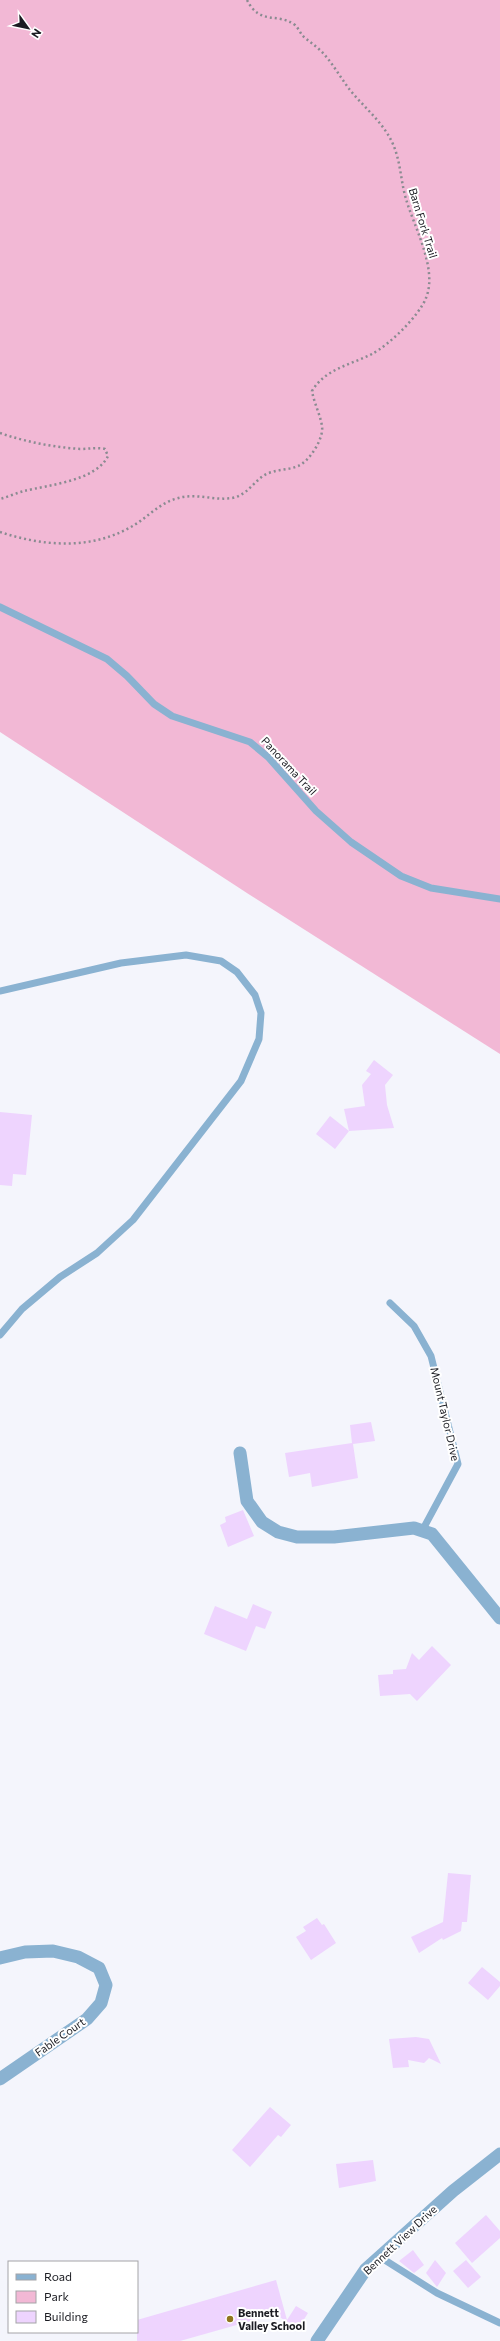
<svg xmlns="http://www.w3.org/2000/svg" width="500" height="2341" viewBox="0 0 500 2341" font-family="Commissioner,sans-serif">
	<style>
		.green { fill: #f2b8d5 }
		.building { fill: #eed4fe }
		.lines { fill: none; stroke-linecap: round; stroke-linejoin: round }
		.path { stroke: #8a8b91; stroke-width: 2.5; stroke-dasharray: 2 3; stroke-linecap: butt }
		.lane { stroke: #8ab2d1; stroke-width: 7 }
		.street { stroke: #8ab2d1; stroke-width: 13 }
		.poi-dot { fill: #90761c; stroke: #fff; stroke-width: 1.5 }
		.labels { text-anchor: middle; stroke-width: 4; stroke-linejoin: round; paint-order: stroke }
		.street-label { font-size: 11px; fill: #1b1c22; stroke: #fff }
		.poi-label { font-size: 11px; font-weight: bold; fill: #1b1c22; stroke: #fff; text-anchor: start }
	</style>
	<rect width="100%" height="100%" fill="#f4f5fc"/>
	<polygon class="green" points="0,0 500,0 500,1054 250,895 0,732"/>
	<g class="building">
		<polygon points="374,1060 393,1075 385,1085 387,1105 394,1128 349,1131 335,1149 316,1134 330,1116 349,1131 344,1109 365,1106 362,1085 371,1074 366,1071"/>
		<polygon points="0,1112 32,1115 26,1175 13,1174 12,1186 0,1185"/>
		<polygon points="371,1422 375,1441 353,1444 358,1478 312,1487 310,1473 289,1477 285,1453 352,1443 350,1425"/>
		<polygon points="243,1510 254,1536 228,1547 220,1525 226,1522 225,1517"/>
		<polygon points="253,1604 272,1612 265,1629 256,1626 246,1651 204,1634 215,1606 247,1619"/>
		<polygon points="432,1646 451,1665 417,1701 410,1694 380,1696 378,1675 393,1674 393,1670 406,1669 412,1653 419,1660"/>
		<polygon points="448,1873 471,1875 467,1922 462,1922 461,1931 443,1940 442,1938 419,1953 411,1937 443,1922"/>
		<polygon points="317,1918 322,1925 324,1924 336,1943 311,1960 296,1937 306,1931 303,1927"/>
		<polygon points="482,1967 500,1982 500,1986 488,2000 468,1983"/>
		<polygon points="416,2037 429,2039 441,2064 429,2058 424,2063 408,2060 409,2067 393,2068 389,2039"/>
		<polygon points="270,2107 291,2125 281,2137 278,2135 250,2167 232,2150"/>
		<polygon points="373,2160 376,2181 339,2188 336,2164"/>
		<polygon points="486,2215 500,2231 500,2238 472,2263 455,2243"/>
		<polygon points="413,2250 424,2265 414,2273 399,2261"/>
		<polygon points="435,2260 446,2273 437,2287 426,2273"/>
		<polygon points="466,2260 481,2277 468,2288 453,2271"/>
		<polygon points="276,2280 287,2320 296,2306 308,2313 298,2329 275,2314 180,2341 137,2341 137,2320"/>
	</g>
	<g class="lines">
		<g class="path">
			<path d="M0,433C26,442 53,447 80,449C89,449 97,447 105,449L108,456C96,481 48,485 24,491C16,493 8,497 0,499"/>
			<path d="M0,532C42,546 89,550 129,528C145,520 158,504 175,499C195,492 213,501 232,498C249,495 255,478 269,473C279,469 289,470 298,466C310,461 324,438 322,426C320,414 314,403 312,391C325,369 350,365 372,354C389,345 419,316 426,298C438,269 414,227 406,199C400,179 401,158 390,138C380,120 363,106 350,90C340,77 332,62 321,51C315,45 308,41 302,35C300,32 298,28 295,25C278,12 260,26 247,0"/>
		</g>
		<g class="lane">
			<polyline points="0,607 107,659 127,676 154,704 172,716 250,742 268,757 316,811 351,842 401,876 431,888 500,899"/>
			<polyline points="0,991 121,963 186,955 221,961 237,972 255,995 261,1013 259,1039 241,1081 133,1220 97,1253 60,1277 22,1309 0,1335"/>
			<polyline points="390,1303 414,1326 431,1356 458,1464 422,1531"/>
			<polyline points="380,2257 437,2293 500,2323"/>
		</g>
		<g class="street">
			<polyline points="240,1453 247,1501 262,1522 278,1532 297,1537 334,1537 414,1528 432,1534 500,1618"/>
			<polyline points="0,1958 25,1952 53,1951 78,1957 99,1968 106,1985 101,2003 87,2019 0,2079"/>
			<polyline points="317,2341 366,2269 453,2191 500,2154"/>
		</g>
	</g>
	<circle class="poi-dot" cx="230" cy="2319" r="4"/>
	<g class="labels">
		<g class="street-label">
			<text transform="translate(423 223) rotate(73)" y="4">Barn Fork Trail</text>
			<text transform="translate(289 766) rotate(47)" y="4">Panorama Trail</text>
			<text transform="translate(445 1414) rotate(77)" y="4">Mount Taylor Drive</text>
			<text transform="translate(60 2037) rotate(-35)" y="4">Fable Court</text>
			<text transform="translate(400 2240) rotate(-43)" y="4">Bennett View Drive</text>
		</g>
		<g class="poi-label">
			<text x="238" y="2317">Bennett<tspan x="238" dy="13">Valley School</tspan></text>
		</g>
	</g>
	<rect x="8" y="2261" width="130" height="72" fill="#ffffff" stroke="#a4a4a7"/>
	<rect x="16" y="2274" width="20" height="6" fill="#8ab2d1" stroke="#a4a4a7"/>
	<text x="44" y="2281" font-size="12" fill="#1b1c22">Road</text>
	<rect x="16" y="2291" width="20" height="12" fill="#f2b8d5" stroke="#a4a4a7"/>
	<text x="44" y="2301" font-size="12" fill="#1b1c22">Park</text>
	<rect x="16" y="2311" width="20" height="12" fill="#eed4fe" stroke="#a4a4a7"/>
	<text x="44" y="2321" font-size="12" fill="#1b1c22">Building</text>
	<g transform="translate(28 28) rotate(123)" stroke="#ffffff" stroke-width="3" paint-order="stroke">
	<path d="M0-3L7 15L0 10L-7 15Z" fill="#1b1c22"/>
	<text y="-6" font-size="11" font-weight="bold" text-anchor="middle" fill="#1b1c22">N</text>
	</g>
</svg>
